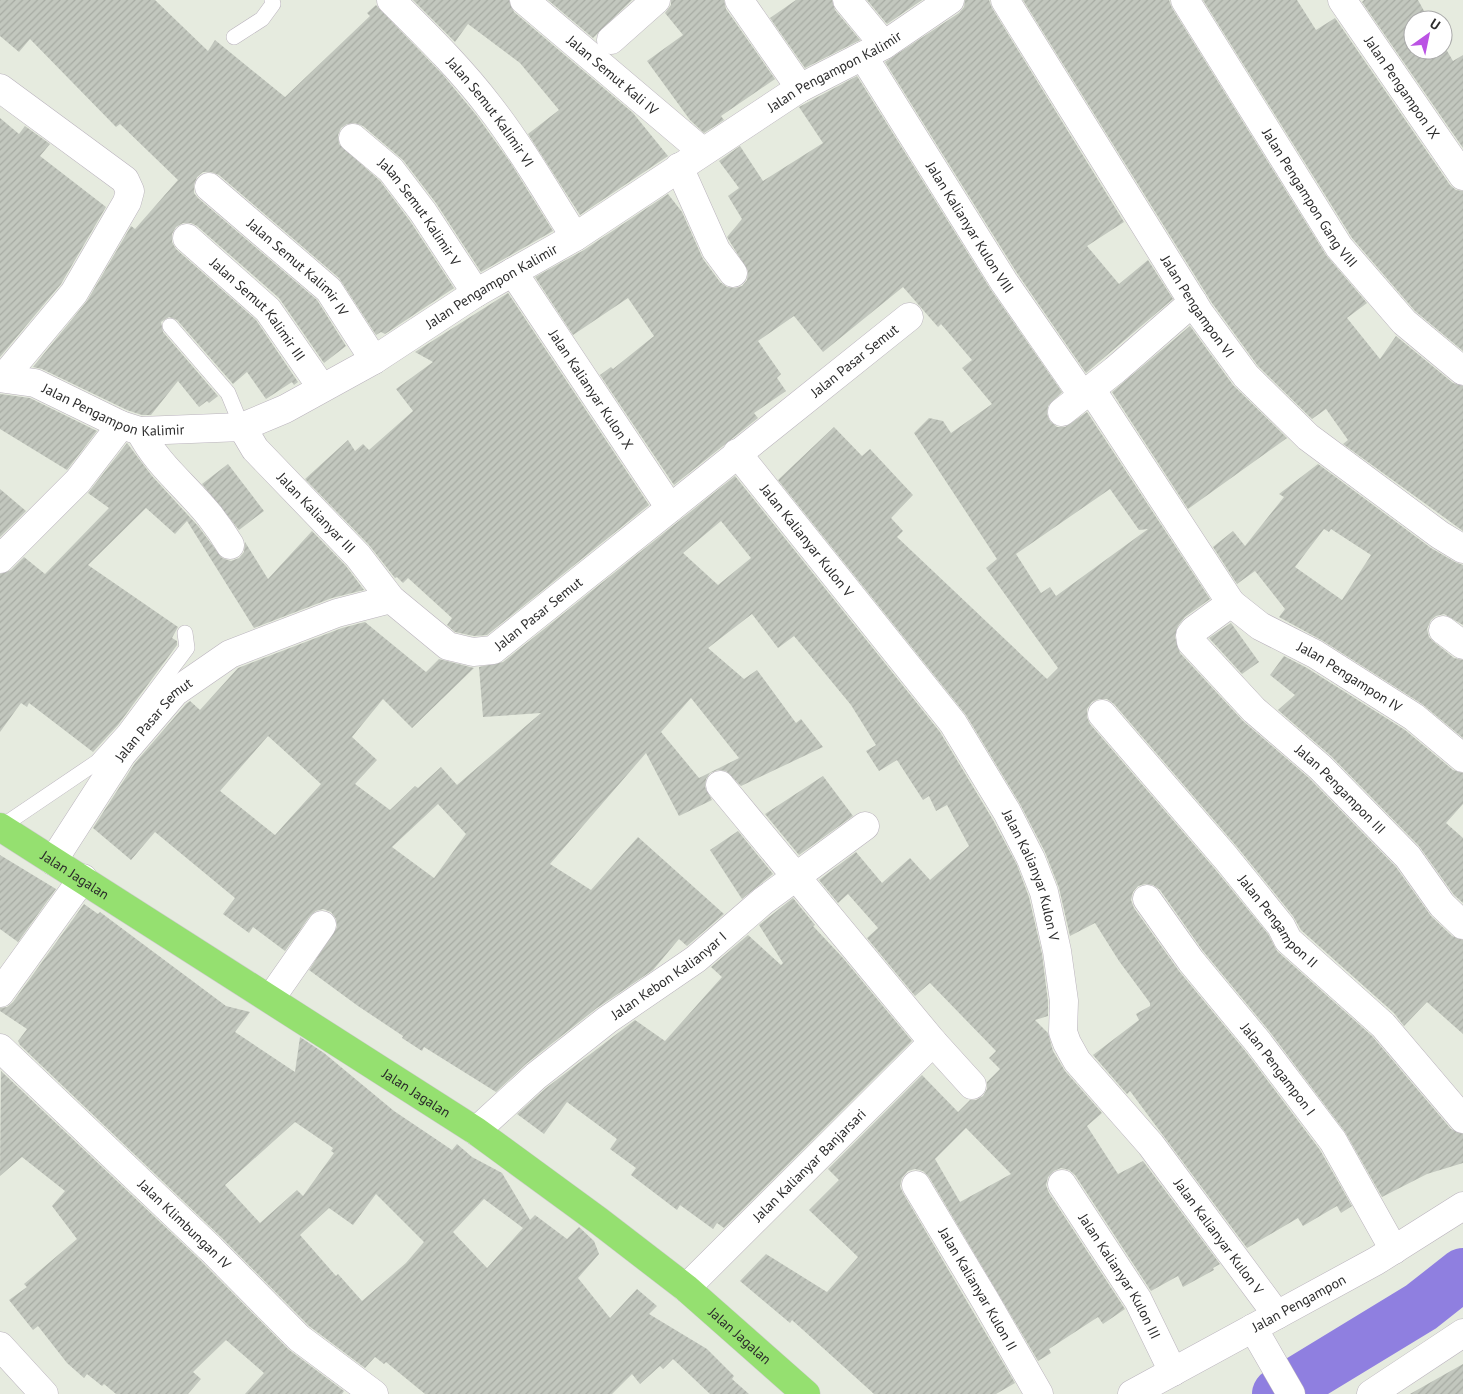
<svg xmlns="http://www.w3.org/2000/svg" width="1463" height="1394" viewBox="0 0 1463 1394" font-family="'PT Sans',sans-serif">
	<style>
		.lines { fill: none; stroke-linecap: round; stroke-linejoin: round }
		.river { stroke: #8f7fe0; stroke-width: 52 }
		.building { fill: url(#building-hatch); fill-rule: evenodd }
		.service-casing { stroke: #bab3bd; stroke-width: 16 }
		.minor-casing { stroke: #bab3bd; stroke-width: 29 }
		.secondary-casing { stroke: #bab3bd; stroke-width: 29 }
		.primary-casing { stroke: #ccc; stroke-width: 29 }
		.service { stroke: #fff; stroke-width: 15 }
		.minor { stroke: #fff; stroke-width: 28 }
		.secondary { stroke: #fff; stroke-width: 28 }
		.primary { stroke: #95e070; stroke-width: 28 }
		.labels { text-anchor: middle; stroke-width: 4; stroke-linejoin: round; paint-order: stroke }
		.street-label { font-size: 14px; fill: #2b2b2b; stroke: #fff }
	</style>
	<defs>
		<pattern id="building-hatch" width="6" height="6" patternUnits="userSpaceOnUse" patternTransform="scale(1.25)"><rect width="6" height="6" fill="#c2c7be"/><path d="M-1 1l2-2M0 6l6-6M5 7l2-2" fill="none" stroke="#a7aba3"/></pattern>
	</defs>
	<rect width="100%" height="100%" fill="#e6ebdf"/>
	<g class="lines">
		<polyline class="river" points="1278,1394 1421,1307 1463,1274"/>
	</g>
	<g class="building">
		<polygon points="0,0 155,0 208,51 215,40 285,97 370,16 367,13 376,5 443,75 477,116 510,162 553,231 481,272 436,203 403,160 363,126 355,123 347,124 341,128 338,135 339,144 380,181 410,221 454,288 385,334 381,332 376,335 339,278 219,175 211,172 203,172 197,177 194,185 194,193 198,198 317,300 346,346 324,363 279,298 197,226 191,223 183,223 176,227 172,234 172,242 176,249 256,320 298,382 294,385 292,382 266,399 247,372 233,384 177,320 169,317 161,322 163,332 218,396 209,403 207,401 199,407 178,381 151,415 142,415 127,410 42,369 33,367 87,301 131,226 135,229 178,180 120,124 116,127 30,39 19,52 0,36"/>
		<polygon points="413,0 509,0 514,12 633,113 668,156 580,215 528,134 559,110 520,63 468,24 455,42"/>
		<polygon points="548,0 632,0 593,38"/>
		<polygon points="671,0 724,0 726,9 775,79 721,116 724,120 704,133 690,120 647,61 683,35 665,13 671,5"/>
		<polygon points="796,0 832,0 835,10 860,40 805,68 770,18"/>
		<polygon points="867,0 922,0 887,24"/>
		<polygon points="965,0 989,0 992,8 1124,222 1087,246 1119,284 1148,260 1173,299 1086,373 1017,273 885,62 959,13 964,7"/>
		<polygon points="1023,0 1169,0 1172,8 1326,255 1367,303 1347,318 1380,359 1396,336 1453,383 1463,386 1463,531 1343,444 1348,440 1326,409 1312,419 1258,366 1212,303"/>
		<polygon points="1203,0 1297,0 1316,30 1335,18 1450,185 1456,190 1463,191 1463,351 1415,311 1352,238"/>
		<polygon points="1364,0 1418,0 1429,20 1413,20 1413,50 1443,50 1443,44 1453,61 1463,55 1463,148 1362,2"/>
		<path d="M857,76L991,290L1062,392L1048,406L1047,414L1050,421L1057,427H1065L1087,412L1210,599L1185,617L1178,626L1175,637L1180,653L1243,721L1309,778L1396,867L1431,916L1452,936L1463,940V1034L1427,1002L1404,1026L1394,1013L1301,930L1293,916L1238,848L1114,704L1107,699H1099L1092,702L1087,709V717L1090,724L1214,868L1268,934L1277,951L1372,1036L1451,1129L1463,1134V1163L1427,1174L1382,1197L1345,1132L1270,1032L1203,951L1160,890L1153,885L1145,884L1138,886L1133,892L1131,900L1134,908L1179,971L1246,1052L1320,1150L1352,1206L1341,1213L1337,1206L1303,1226L1298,1218L1247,1248L1130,1091L1127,1094L1093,1055L1139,1020L1136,1014L1150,1006V1003L1119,961L1095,923L1070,936L1059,888L1045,852L1020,804L966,715L778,480L834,427L862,456L870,449L913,495L891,518L903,531L897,537L1047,679L1058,668L986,568L997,559L914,433L929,418L943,421L951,433L992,404L962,368L972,360L941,324L938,327L903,287L823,352L794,316L758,341L781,374L777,378L786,391L754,413L758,418L674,485L600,375L611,367L613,369L654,336L628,298L573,335L535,277L584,250L668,194L682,212L703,259L720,282L727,287L735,288L742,286L747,280L748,271L727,237L742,219L728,196L739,188L719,161L740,146L763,181L823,143L799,107ZM1110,489L1139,530L1148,529L1056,596L1050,587L1041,593L1016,554Z"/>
		<polygon points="0,118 19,134 25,126 50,144 40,156 106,207 61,284 0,357"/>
		<polygon points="508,293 649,505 487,635 474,636 455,632 447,625 452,618 408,578 403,583 397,577 395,578 369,545 305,479 348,440 355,451 363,444 369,450 413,411 396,389 433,362 415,352"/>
		<polygon points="1190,326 1233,385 1287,438 1188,509 1112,392"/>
		<polygon points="0,394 30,398 97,431 67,470 0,429"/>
		<polygon points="127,443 152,476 198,526 222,558 231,561 239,558 244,552 245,542 268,579 312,531 346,566 364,590 332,598 254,628 187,521 175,534 146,508 88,565 178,627 172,638 177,641 177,645 118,725 93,752 29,703 27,707 21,703 0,732 0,574 11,570 24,557 45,574 109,508 88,493"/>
		<polygon points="228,464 264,511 239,530 202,484"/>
		<path d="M1318,464L1431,548L1455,562L1463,565V625L1444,614L1436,616L1431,620L1427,629L1429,637L1434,642L1454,658L1463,660V738L1422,704L1323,641L1279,617L1285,609L1255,571L1237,584L1213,547L1233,531L1245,546L1284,497L1279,494ZM1324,529L1329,532L1331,529L1371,555L1342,600L1295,567Z"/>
		<path d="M735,476L940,732L993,820L1017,865L1029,897L1042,954L1048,1002V1016L1035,1020L1048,1033L1053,1051L1065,1071L1102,1113L1087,1126L1118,1174L1143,1161L1220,1264L1213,1268L1214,1270L1183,1287L1178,1276L1151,1291L1075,1175L1069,1170L1061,1168L1054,1171L1048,1177L1046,1185L1049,1193L1125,1309L1103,1324L1098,1317L1049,1349L1051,1353L1038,1361L929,1177L923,1171L915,1169L908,1171L902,1178L900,1186L903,1193L1015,1383L996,1394H874L792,1320L790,1323L740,1281L766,1254L827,1292L858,1257L809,1210L839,1180L828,1169L922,1075L958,1112L970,1100H976L983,1096L987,1089V1082L1000,1069L989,1058L996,1051L930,983L915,996L867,938L878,928L848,894L838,903L819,880L856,852L882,883L910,858L930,880L969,846L947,805L936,811L929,796L923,800L897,760L879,771L866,751L876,745L851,705L794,636L778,648L752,614L708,648L744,679L757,670L796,723L801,719L823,747L741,786L726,771L718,770L710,773L706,779L705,787L712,800L679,816L646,753L550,864L591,890L638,837L724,914L687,946L679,939L653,970L597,1008L526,1064L496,1092L424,1047L422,1051L402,1038L403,1036L358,1006L309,970L337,927L336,919L331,912L323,909L316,911L310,916L285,951L253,927L249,933L223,914L235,898L155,832L131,860L93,828L135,763L186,704L190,701L200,710L238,668L342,628L365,622L426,672L439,659L474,668L412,728L383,699L352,737L377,760L355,784L390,810L415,786L418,788L441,767L457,785L541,713L483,717L479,667L503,662ZM721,521L751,558L718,585L683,553ZM691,698L739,758L699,778L661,732ZM268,736L321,784L275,835L220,791ZM438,804L466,834L434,878L392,847ZM966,1128L1011,1174L960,1202L935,1159Z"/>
		<polygon points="0,489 26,511 0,537"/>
		<polygon points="1231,623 1259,662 1242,674 1209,638"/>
		<polygon points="1284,656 1307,668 1405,730 1453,770 1463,773 1463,804 1446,823 1463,838 1463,903 1454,895 1419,846 1331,756 1278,710 1295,695 1270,675"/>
		<polygon points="823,776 853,816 799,855 765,814"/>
		<polygon points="738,831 773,874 742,899 710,850"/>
		<polygon points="0,855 56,889 18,942 0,929"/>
		<polygon points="793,898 815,925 813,926 843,958 912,1041 724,1228 717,1223 713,1229 680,1205 677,1210 631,1175 636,1168 610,1149 617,1139 567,1102 544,1134 517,1114 546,1088 635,1020 665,1041 722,977 711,967 748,935 781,965 783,963 759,925"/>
		<path d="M84,904L98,914L100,912L226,1006L250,1012L235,1032L295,1072L300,1037L324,1053L394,1111L452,1150L457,1144L472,1157L502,1173L530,1220L535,1215L567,1239L579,1227L594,1241L599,1254L578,1278L610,1318L637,1289L657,1306L649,1314L707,1349L734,1376L732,1379L749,1394H710L673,1359L663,1369L660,1366L640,1384L632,1374L612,1394H425L386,1362L384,1364L375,1357L365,1368L309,1326L222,1238L20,1045L18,1041L27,1029L0,1011V1008L7,1007L13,1002ZM295,1122L333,1148L331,1151L334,1153L303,1196L297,1190L260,1223L225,1185ZM376,1194L424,1242L406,1263L362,1301L338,1274L336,1276L300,1235L329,1208L353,1225ZM484,1199L523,1228L487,1268L453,1232Z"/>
		<polygon points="1,1071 200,1260 288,1349 344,1391 342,1394 245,1394 264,1373 226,1340 193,1372 201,1379 188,1394 116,1394 104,1384 102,1386 87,1374 84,1378 67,1363 38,1326 33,1330 9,1300 27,1287 24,1284 77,1239 52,1206 65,1191 22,1157 0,1176"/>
		<polygon points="1463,1364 1463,1394 1410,1394"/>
	</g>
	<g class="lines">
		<defs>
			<g id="service">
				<polyline points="234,37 262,19 273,4 272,0"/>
				<polyline points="170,326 228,393 242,427"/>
				<polyline points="1,827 97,762 125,731 187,648 185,633"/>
			</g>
			<g id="minor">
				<path id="s1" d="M391,0C425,34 460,68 489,106C521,147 547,193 575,237"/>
				<path id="s2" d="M524,0L702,151"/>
				<polyline points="739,0 800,88"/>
				<polyline points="847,0 884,45"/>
				<path id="s3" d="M1005,0L1199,312L1246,376L1308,437L1440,535L1463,549"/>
				<path id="s4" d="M1185,0L1339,247L1404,322L1463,371"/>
				<path id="s5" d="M1342,0L1463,176"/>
				<polyline points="611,40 656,0"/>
				<path id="s6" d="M863,56L1004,282L1083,396"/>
				<polyline points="0,88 125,180 130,191 127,202 74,293 3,378"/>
				<path id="s7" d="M353,138L391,170L423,212L476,293"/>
				<polyline points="679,167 716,250 733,273"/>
				<path id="s8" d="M209,187L329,290L374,360"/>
				<path id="s9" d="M187,238L268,310L322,388"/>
				<path id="s10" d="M513,272L670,508"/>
				<path id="s11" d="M0,378L35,383L121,425L140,431L242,427L285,409L374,360L476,293L575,237L800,88L884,45L950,0"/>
				<path id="s12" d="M1091,389L1231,603L1194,630L1190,635L1191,642L1254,710L1320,767L1408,857L1442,905L1463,925"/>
				<polyline points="1062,412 1115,370 1193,302"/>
				<path id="s13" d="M242,427L255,449L358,556L391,599L448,646L473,652L493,650L909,317"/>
				<path d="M140,431C157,465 187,487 210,516C217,525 224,535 230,545"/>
				<path id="s14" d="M737,453L953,723L1007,812L1031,859L1044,892L1057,951L1064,1001L1063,1032L1067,1043L1077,1061L1151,1145L1277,1315"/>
				<polyline points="0,559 78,481 121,425"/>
				<path id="s15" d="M1231,603L1260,626L1315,654L1414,717L1463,758"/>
				<polyline points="1443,630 1463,645"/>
				<path id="s16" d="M1102,714L1226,858L1281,926L1288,940L1383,1025L1463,1119"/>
				<polyline points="720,785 933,1042 972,1085"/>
				<path id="s17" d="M53,861L122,754L175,692L230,654L337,613L391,599"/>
				<path id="s18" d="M1147,899L1191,961L1258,1042L1333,1141L1394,1250"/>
				<polyline points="0,993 83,878"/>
				<polyline points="271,998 322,925"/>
				<path id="s19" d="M0,1048L211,1249L299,1338L374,1394"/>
				<path id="s20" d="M476,1131L536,1076L607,1020L696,959L763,901L865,826"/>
				<path id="s21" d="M1062,1184L1138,1300L1173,1372"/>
				<path id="s22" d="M916,1185L985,1300L1039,1394"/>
				<path id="s23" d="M686,1288L933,1042"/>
				<polyline points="0,1346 44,1394"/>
			</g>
			<g id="secondary">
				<polyline points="1253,1328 1291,1394"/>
				<path id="s24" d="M1132,1394L1376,1261L1463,1206"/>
				<polyline points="1371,1394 1463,1333"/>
			</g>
			<g id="primary">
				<path id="s25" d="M0,827L476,1131L599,1221L686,1288L806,1394"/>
			</g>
		</defs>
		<use href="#service" class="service-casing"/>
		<use href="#minor" class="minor-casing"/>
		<use href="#secondary" class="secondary-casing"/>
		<use href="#primary" class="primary-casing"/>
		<use href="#service" class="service"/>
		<use href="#minor" class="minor"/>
		<use href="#secondary" class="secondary"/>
		<use href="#primary" class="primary"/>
	</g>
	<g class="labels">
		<g class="street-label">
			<text dy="5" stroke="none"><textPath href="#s11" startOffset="945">Jalan Pengampon Kalimir</textPath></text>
			<text dy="5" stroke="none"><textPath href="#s2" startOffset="116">Jalan Semut Kali IV</textPath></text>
			<text dy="5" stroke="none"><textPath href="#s5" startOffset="106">Jalan Pengampon IX</textPath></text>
			<text dy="5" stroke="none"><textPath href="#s1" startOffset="150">Jalan Semut Kalimir VI</textPath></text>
			<text dy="5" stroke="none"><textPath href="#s4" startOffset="234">Jalan Pengampon Gang VIII</textPath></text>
			<text dy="5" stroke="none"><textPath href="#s7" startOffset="100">Jalan Semut Kalimir V</textPath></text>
			<text dy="5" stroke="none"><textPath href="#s6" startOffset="202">Jalan Kalianyar Kulon VIII</textPath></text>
			<text dy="5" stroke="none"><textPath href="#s8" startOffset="120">Jalan Semut Kalimir IV</textPath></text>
			<text dy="5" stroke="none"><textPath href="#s11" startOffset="540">Jalan Pengampon Kalimir</textPath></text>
			<text dy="5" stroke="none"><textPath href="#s3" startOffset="362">Jalan Pengampon VI</textPath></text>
			<text dy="5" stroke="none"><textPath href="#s9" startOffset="101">Jalan Semut Kalimir III</textPath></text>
			<text dy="5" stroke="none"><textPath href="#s13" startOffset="811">Jalan Pasar Semut</textPath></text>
			<text dy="5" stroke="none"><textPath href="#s10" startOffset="141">Jalan Kalianyar Kulon X</textPath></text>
			<text dy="5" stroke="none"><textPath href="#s11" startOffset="120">Jalan Pengampon Kalimir</textPath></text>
			<text dy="5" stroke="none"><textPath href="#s13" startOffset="114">Jalan Kalianyar III</textPath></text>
			<text dy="5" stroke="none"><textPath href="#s14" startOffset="112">Jalan Kalianyar Kulon V</textPath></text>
			<text dy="5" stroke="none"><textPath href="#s13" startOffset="406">Jalan Pasar Semut</textPath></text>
			<text dy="5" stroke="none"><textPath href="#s15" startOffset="140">Jalan Pengampon IV</textPath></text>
			<text dy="5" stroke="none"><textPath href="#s17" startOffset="174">Jalan Pasar Semut</textPath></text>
			<text dy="5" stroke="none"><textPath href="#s12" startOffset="525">Jalan Pengampon III</textPath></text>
			<text dy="5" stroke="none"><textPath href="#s25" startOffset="89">Jalan Jagalan</textPath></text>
			<text dy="5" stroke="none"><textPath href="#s14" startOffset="518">Jalan Kalianyar Kulon V</textPath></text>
			<text dy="5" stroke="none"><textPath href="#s16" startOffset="272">Jalan Pengampon II</textPath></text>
			<text dy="5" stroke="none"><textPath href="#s20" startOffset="248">Jalan Kebon Kalianyar I</textPath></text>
			<text dy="5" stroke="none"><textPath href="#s18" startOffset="215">Jalan Pengampon I</textPath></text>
			<text dy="5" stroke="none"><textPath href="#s25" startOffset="494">Jalan Jagalan</textPath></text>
			<text dy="5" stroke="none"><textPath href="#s23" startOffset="174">Jalan Kalianyar Banjarsari</textPath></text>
			<text dy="5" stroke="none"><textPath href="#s19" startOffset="255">Jalan Klimbungan IV</textPath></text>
			<text dy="5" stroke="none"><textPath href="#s14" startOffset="938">Jalan Kalianyar Kulon V</textPath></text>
			<text dy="5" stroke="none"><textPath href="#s21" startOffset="109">Jalan Kalianyar Kulon III</textPath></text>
			<text dy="5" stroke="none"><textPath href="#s22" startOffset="121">Jalan Kalianyar Kulon II</textPath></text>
			<text dy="5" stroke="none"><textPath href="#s24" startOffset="190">Jalan Pengampon</textPath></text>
			<text dy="5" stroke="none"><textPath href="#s25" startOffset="899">Jalan Jagalan</textPath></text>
		</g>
	</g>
	<g transform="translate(1428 35) rotate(33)"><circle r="24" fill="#ffffff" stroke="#aaaaaa"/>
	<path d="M0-4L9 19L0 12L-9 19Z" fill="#bb53e4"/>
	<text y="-8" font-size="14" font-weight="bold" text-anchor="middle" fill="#2b2b2b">U</text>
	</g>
</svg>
